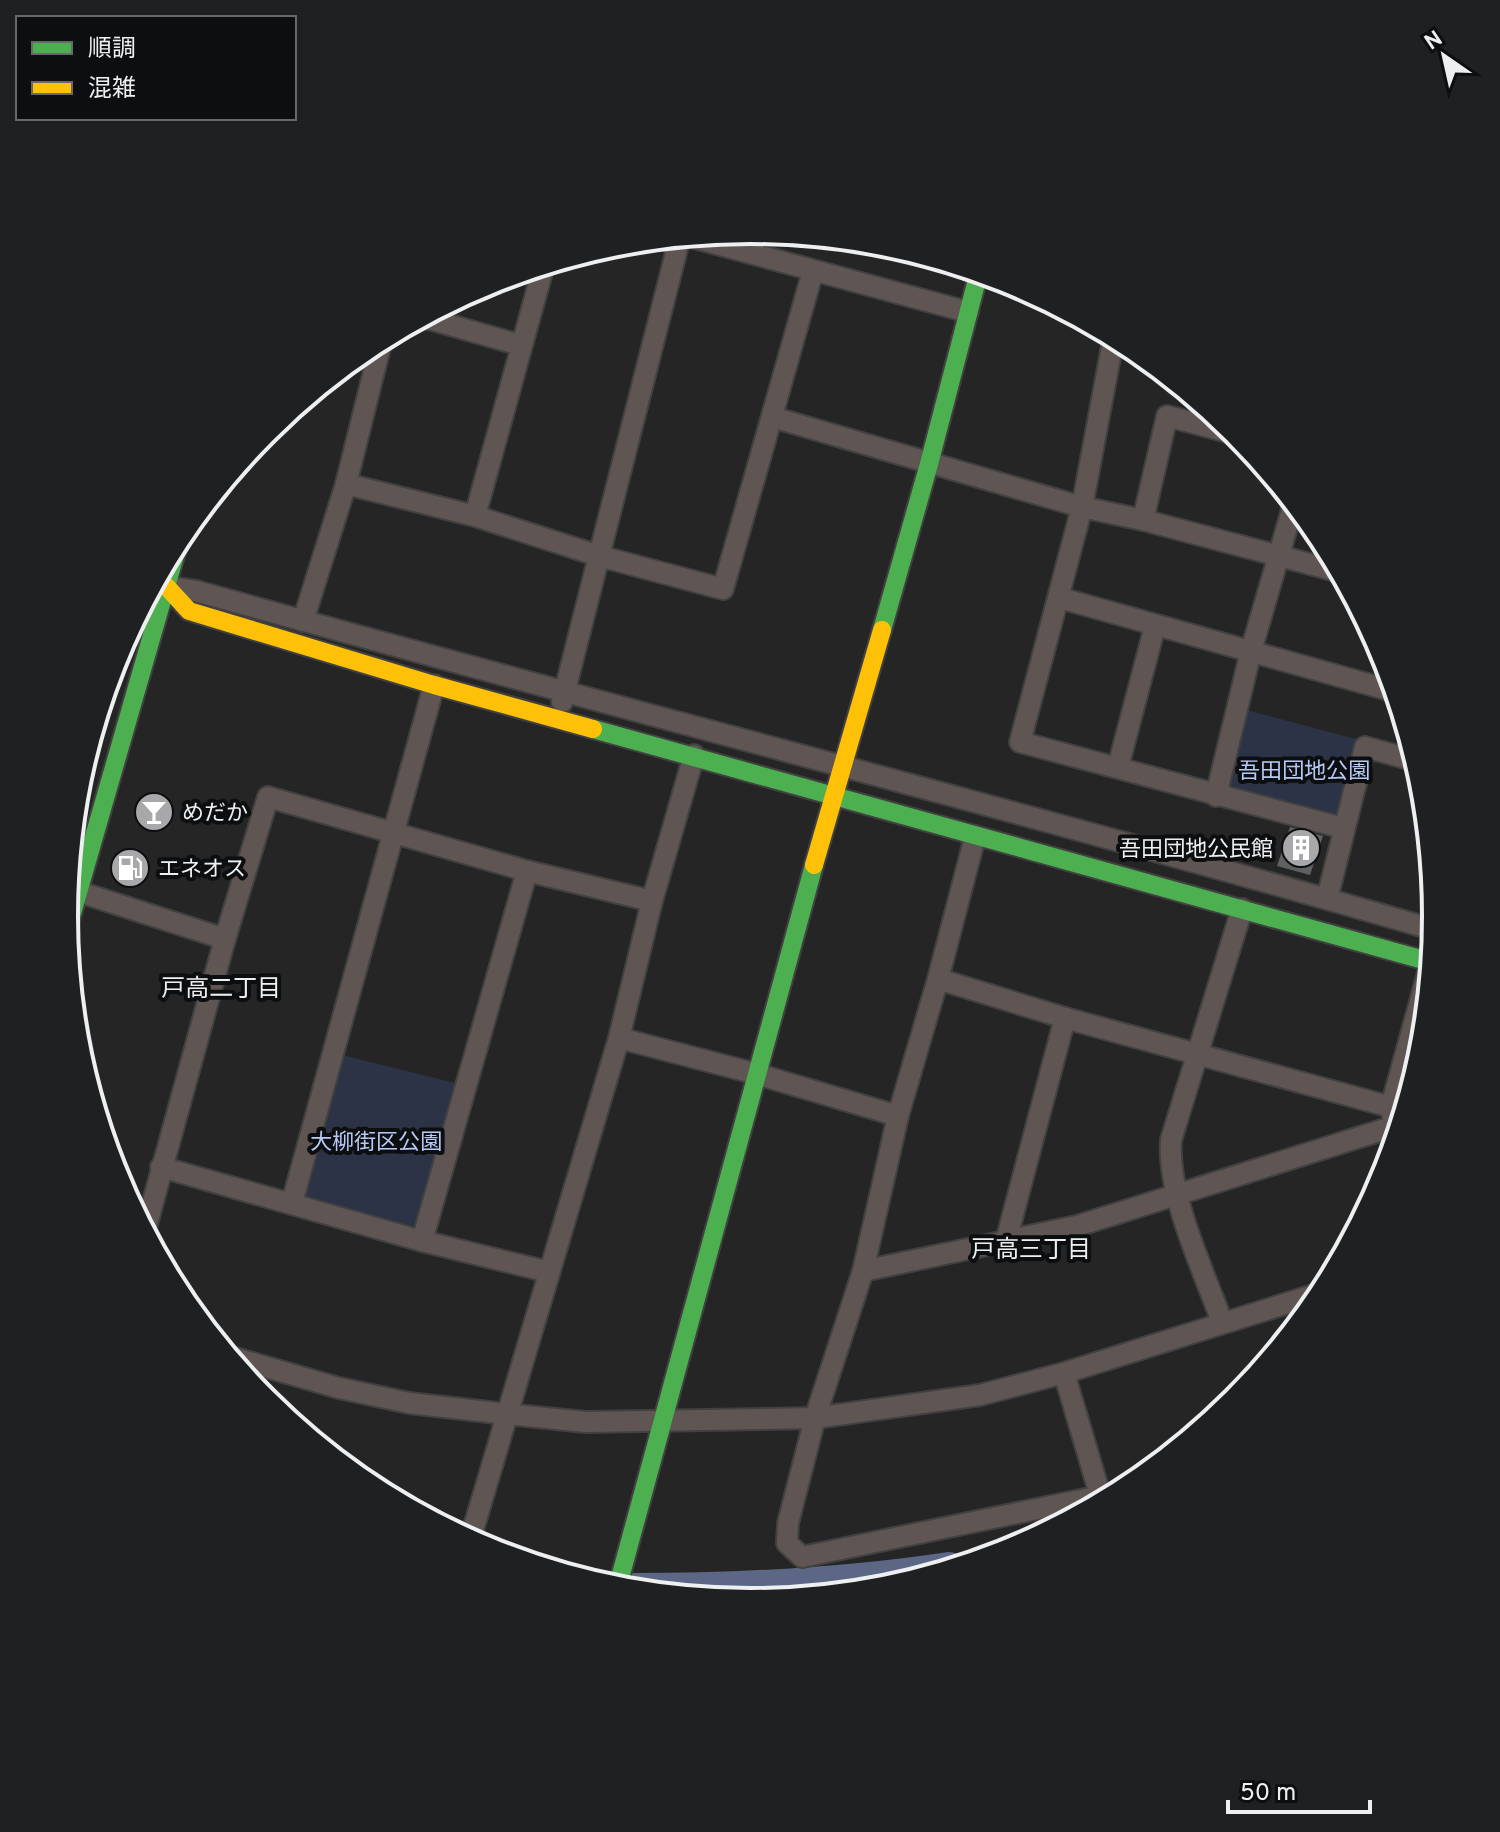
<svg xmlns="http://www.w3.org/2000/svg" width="1500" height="1832" viewBox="0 0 1500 1832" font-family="Overpass,'Noto Sans JP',sans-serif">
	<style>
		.green { fill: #2c3346 }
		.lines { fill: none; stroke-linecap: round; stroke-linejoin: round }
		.river { stroke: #5c6786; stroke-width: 34 }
		.building { fill: #5f6061 }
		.street-casing { stroke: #414142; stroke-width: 24 }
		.fast-casing { stroke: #414142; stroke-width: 22 }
		.slow-casing { stroke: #414142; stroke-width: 22 }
		.street { stroke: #5f5553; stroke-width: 20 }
		.fast { stroke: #4caf50; stroke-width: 18 }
		.slow { stroke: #ffc107; stroke-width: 18 }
		.labels { text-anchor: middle; stroke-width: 8; stroke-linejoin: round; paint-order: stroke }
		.park-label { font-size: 22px; fill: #b7c9f7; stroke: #0d0e0f }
		.poi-label { font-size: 22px; fill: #eeeff1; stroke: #0d0e0f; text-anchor: start }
		.neighbourhood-label { font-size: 24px; fill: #eeeff1; stroke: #0d0e0f }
		.rim { fill: none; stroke: #eeeff1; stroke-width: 4 }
	</style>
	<rect width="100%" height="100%" fill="#252526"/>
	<g class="green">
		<polygon points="1243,709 1363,741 1339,827 1222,791"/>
		<polygon points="334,1053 459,1084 417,1227 295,1194"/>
	</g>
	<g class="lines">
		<path class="river" d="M632,1590C738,1590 843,1585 949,1569"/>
	</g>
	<polygon class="building" points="1290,827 1323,836 1310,875 1277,866"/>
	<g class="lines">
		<defs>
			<g id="street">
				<polyline points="687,236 968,312"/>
				<polyline points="422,317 520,345"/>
				<polyline points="1117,338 1113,341 1082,507 1020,742 1343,828"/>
				<polyline points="772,417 1082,507 1143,520 1340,572"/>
				<polyline points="346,484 475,516 599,556 723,589 813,271"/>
				<polyline points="475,516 544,265"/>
				<polyline points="1143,520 1167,416 1239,435"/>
				<path d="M167,587L196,591C608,706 1023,811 1435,930"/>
				<polyline points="1060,598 1396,692"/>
				<polyline points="303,621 346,484 382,339"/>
				<polyline points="562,702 680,237"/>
				<polyline points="1118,767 1155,626"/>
				<polyline points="1216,796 1251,651 1294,503"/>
				<polyline points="975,837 938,979 898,1116 863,1271 815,1418 788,1523 787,1543 802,1557 1120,1492"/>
				<polyline points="67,888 225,939"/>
				<polyline points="1327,899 1365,747 1416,761"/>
				<polyline points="938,979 1065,1018 1391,1107"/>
				<polyline points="619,1038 757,1074 898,1116"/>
				<polyline points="1393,1118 1391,1107 1431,962"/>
				<polyline points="161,1167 422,1241 549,1272"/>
				<polyline points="292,1203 434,685"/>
				<polyline points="145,1231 225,939 268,797 527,871 652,901"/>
				<polyline points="422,1241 527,871"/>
				<polyline points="1006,1241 1065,1018"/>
				<polyline points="863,1271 1077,1226 1395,1126"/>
				<path d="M1222,1322C1203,1269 1167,1195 1171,1140L1242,909"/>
				<polyline points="228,1356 339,1388 409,1403 506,1414 586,1422 815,1418 980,1395 1064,1373 1323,1292"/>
				<polyline points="1064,1373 1101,1498"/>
				<polyline points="470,1540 619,1038 652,901 694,755"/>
			</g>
			<g id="fast">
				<polyline points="882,630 929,464 979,272"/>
				<polyline points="593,729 1431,962"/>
				<polyline points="66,934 182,531"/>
				<polyline points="617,1589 814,865"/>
			</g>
			<g id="slow">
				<polyline points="156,580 167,587 189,611 434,685 593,729"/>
				<polyline points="814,865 882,630"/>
			</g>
		</defs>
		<use href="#street" class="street-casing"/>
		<use href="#fast" class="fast-casing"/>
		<use href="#slow" class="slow-casing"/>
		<use href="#street" class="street"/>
		<use href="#fast" class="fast"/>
		<use href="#slow" class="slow"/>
	</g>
	<defs>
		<symbol id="bar-disc" viewBox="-11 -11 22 22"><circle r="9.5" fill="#a8a8aa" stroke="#0d0e0f"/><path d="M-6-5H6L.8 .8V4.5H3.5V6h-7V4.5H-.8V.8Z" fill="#fff"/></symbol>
		<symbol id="building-disc" viewBox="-11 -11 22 22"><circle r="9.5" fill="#a8a8aa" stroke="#0d0e0f"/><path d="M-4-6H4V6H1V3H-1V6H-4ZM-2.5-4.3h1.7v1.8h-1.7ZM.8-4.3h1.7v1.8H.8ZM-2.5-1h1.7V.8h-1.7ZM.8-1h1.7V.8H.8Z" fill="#fff"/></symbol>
		<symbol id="fuel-disc" viewBox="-11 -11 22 22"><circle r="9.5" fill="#a8a8aa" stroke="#0d0e0f"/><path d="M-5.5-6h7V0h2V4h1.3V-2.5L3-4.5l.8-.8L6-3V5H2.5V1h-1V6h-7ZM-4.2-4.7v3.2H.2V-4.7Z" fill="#fff"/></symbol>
	</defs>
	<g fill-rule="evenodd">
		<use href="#bar-disc" x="132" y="790" width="44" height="44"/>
		<use href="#building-disc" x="1279" y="826" width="44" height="44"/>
		<use href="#fuel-disc" x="108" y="846" width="44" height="44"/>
	</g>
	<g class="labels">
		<g class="park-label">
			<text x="1304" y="778">吾田団地公園</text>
			<text x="376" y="1149">大柳街区公園</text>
		</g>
		<g class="poi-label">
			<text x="182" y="820">めだか</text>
			<text x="1273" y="856" text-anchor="end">吾田団地公民館</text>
			<text x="158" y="876">エネオス</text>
		</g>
		<g class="neighbourhood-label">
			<text x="221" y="996">戸高二丁目</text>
			<text x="1031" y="1257">戸高三丁目</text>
		</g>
	</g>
	<path d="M0 0H1500V1832H0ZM78 916a672 672 0 1 1 1344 0a672 672 0 1 1-1344 0Z" fill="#1f2021" fill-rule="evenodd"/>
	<path class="rim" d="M78 916a672 672 0 1 1 1344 0a672 672 0 1 1-1344 0Z"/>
	<rect x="16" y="16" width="280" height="104" fill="#0d0e0f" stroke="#676869" stroke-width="2"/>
	<rect x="32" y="42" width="40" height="12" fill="#4caf50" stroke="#676869" stroke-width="2"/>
	<text x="88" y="56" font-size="24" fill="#eeeff1">順調</text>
	<rect x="32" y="82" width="40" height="12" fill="#ffc107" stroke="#676869" stroke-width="2"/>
	<text x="88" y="96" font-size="24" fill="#eeeff1">混雑</text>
	<g transform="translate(1444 56) rotate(326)" stroke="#0d0e0f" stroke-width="6" paint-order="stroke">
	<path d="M0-6L14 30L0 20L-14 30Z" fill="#eeeff1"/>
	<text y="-12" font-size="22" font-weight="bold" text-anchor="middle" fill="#eeeff1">N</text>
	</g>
	<path d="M1228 1800v12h142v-12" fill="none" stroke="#eeeff1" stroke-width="4"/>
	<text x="1240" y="1800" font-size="24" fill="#eeeff1" stroke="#0d0e0f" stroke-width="6" paint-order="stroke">50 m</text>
</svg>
